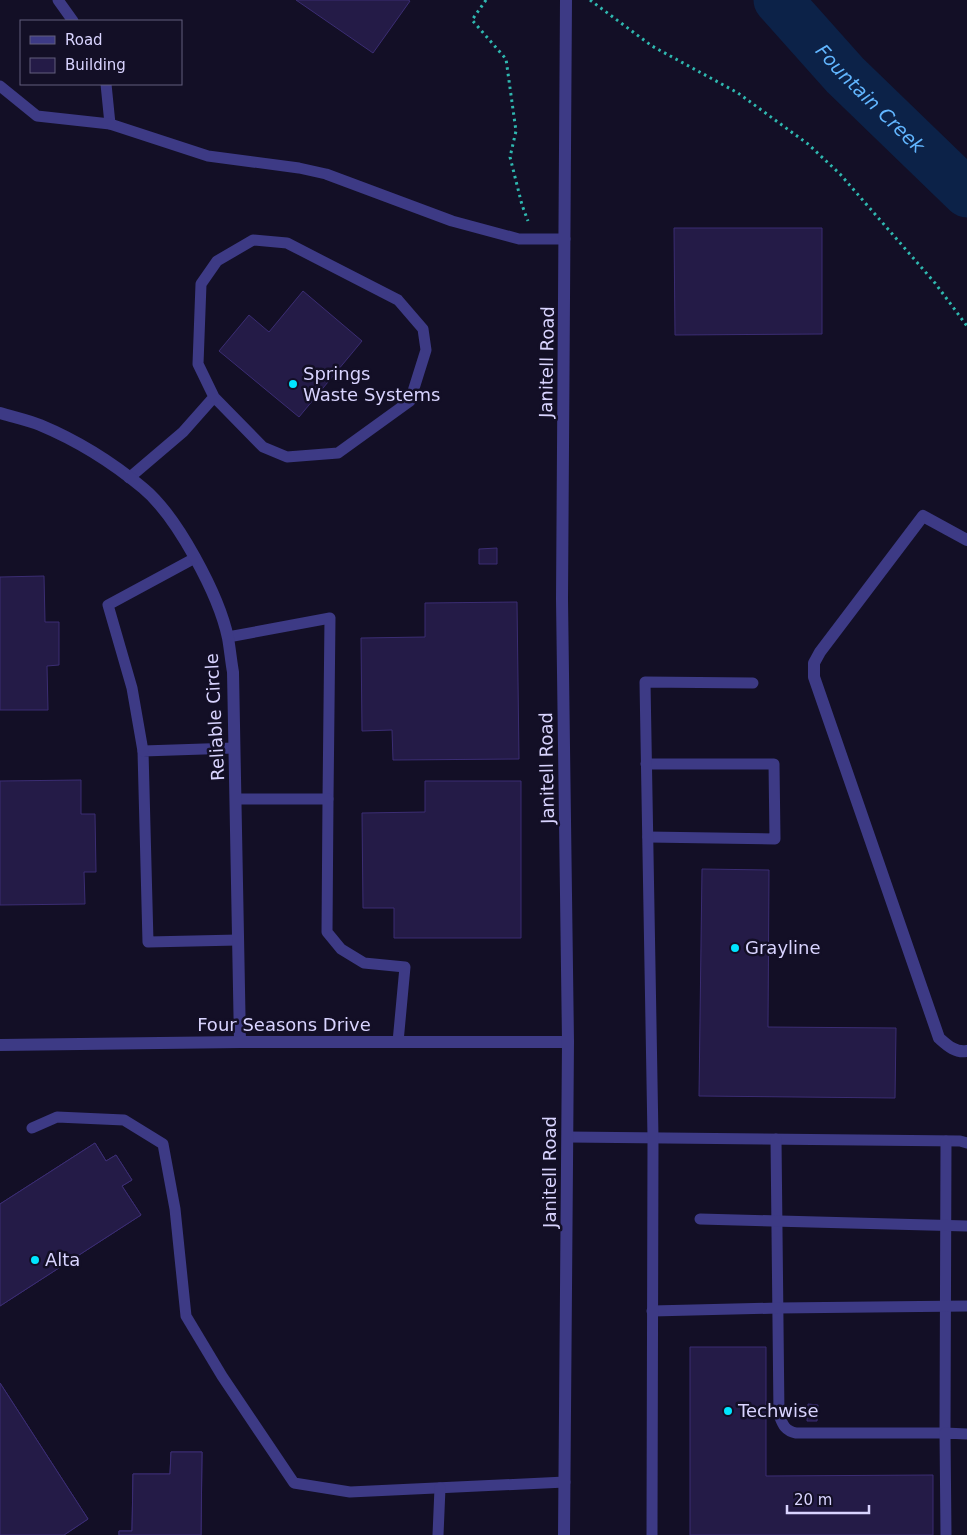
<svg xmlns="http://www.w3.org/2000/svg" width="967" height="1535" viewBox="0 0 967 1535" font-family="'DejaVu Sans',sans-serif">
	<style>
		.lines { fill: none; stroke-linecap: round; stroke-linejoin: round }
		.river { stroke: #0c2248; stroke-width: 49 }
		.building { fill: #241b47; stroke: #3b2d73 }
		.path { stroke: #2fb8b0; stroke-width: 3; stroke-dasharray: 2.5 4; stroke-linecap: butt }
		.service { stroke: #3d3a85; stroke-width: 11 }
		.minor { stroke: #3d3a85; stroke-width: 12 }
		.tertiary { stroke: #3d3a85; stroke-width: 12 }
		.poi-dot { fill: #00e5ff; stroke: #130f26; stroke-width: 2 }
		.labels { text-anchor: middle; stroke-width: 5; stroke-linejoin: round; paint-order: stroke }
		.street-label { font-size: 18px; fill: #d9d4ff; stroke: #130f26 }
		.poi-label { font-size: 18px; fill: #d9d4ff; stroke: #130f26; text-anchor: start }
		.water-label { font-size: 19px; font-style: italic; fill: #62b6ff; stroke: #130f26 }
	</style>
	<rect width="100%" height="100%" fill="#130f26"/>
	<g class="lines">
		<path class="river" id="s1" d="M778,0L845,75L967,193"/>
	</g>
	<g class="building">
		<polygon points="296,0 408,0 410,1 373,53"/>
		<polygon points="674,228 822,228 822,334 675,335"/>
		<polygon points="303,291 362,341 299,417 219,351 249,315 269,332"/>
		<polygon points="497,548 497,564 479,564 479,549"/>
		<polygon points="44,576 45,622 59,622 59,665 47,666 48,710 0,710 0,577"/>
		<polygon points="517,602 519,759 393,760 392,730 362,731 361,638 425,637 425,603"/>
		<polygon points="81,780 81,814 95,814 96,872 84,872 85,904 0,905 0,781"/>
		<polygon points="425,781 521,781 521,938 394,938 394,908 363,908 362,813 425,812"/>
		<polygon points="702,869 769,870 768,1027 896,1028 895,1098 699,1096"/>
		<polygon points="95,1143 106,1161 116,1155 132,1180 122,1186 141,1215 0,1306 0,1204"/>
		<polygon points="95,1143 106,1161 116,1155 132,1180 122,1186 141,1215 0,1306 0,1204"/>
		<polygon points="690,1347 766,1347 766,1476 933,1475 933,1535 690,1535"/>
		<polygon points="0,1383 88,1519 64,1535 0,1535"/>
		<polygon points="0,1383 88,1519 64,1535 0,1535"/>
		<polygon points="808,1404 818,1405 817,1421 807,1421"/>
		<polygon points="171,1452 202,1452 201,1535 119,1535 119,1531 132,1531 133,1474 170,1474"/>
		<polygon points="171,1452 202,1452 201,1535 119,1535 119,1531 132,1531 133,1474 170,1474"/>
	</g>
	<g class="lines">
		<g class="path">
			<polyline points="486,0 472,20 506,59 516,131 510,157 522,205 528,221"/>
			<polyline points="590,0 652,46 738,93 808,144 840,174 935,283 967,326"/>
		</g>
		<g class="service">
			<polyline points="58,0 73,21"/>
			<polyline points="106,84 110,124"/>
			<polyline points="0,86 37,116 110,124 208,156 299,168 326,174 452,221 519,239 565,239"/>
			<polyline points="129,478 183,432 214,397 263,447 287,457 338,453 410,401 426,350 423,329 398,300 287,243 253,240 217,261 201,284 198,364 214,397"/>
			<polyline points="228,637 330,618 328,799"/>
			<polyline points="234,748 143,751 148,942 238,940"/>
			<polyline points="143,751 132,688 108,605 195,558"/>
			<polyline points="646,764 774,764 775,839 648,837"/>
			<polyline points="236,799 328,799 327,932 341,949 364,963 405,967 398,1042"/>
			<polyline points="32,1128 57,1117 124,1120 163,1144 175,1209 186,1316 222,1376 294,1483 350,1492 565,1482"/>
			<polyline points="568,1137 960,1141 967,1143"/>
			<path d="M776,1139L779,1415C783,1425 785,1431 796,1433H945L946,1141"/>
			<polyline points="700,1219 967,1226"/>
			<polyline points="652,1311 778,1308 967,1306"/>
			<polyline points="438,1535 440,1488"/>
			<polyline points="652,1535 653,1138 645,682 753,683"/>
			<polyline points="946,1535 945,1433 967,1434"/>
		</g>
		<g class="minor">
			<path d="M0,413C13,417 27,420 40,425C76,440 113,463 143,488C177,516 219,595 228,638C230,649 231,661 233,672L240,1042"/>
			<path d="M967,540L923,516L820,652L814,663V677L939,1038C947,1045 955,1053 967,1051"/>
			<polyline points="0,1045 240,1042 568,1042"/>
		</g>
		<polyline class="tertiary" points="564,1535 568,1042 562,599 566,0"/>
	</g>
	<g class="poi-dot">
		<circle cx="293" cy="384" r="5"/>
		<circle cx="735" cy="948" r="5"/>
		<circle cx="35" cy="1260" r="5"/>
		<circle cx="728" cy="1411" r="5"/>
	</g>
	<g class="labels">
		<g class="street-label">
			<text transform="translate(547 362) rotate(-89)" y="6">Janitell Road</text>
			<text transform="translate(215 717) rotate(-93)" y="6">Reliable Circle</text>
			<text transform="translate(547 768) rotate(-91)" y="6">Janitell Road</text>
			<text x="284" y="1031">Four Seasons Drive</text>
			<text transform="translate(550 1172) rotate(-90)" y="6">Janitell Road</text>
		</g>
		<g class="poi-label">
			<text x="303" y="380">Springs<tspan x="303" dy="21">Waste Systems</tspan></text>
			<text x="745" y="954">Grayline</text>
			<text x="45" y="1266">Alta</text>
			<text x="738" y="1417">Techwise</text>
		</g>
		<g class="water-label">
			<text dy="7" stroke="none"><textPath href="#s1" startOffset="135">Fountain Creek</textPath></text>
		</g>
	</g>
	<rect x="20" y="20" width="162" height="65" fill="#130f26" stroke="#625e7d"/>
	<rect x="30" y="36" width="25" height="8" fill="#3d3a85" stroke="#625e7d"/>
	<text x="65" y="45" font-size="15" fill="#d9d4ff">Road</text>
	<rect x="30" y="58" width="25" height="15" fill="#241b47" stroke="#625e7d"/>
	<text x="65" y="70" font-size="15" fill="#d9d4ff">Building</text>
	<path d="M787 1505v8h82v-8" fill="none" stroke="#d9d4ff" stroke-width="2.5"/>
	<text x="794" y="1505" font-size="15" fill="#d9d4ff" stroke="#130f26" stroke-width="4" paint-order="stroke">20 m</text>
</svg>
